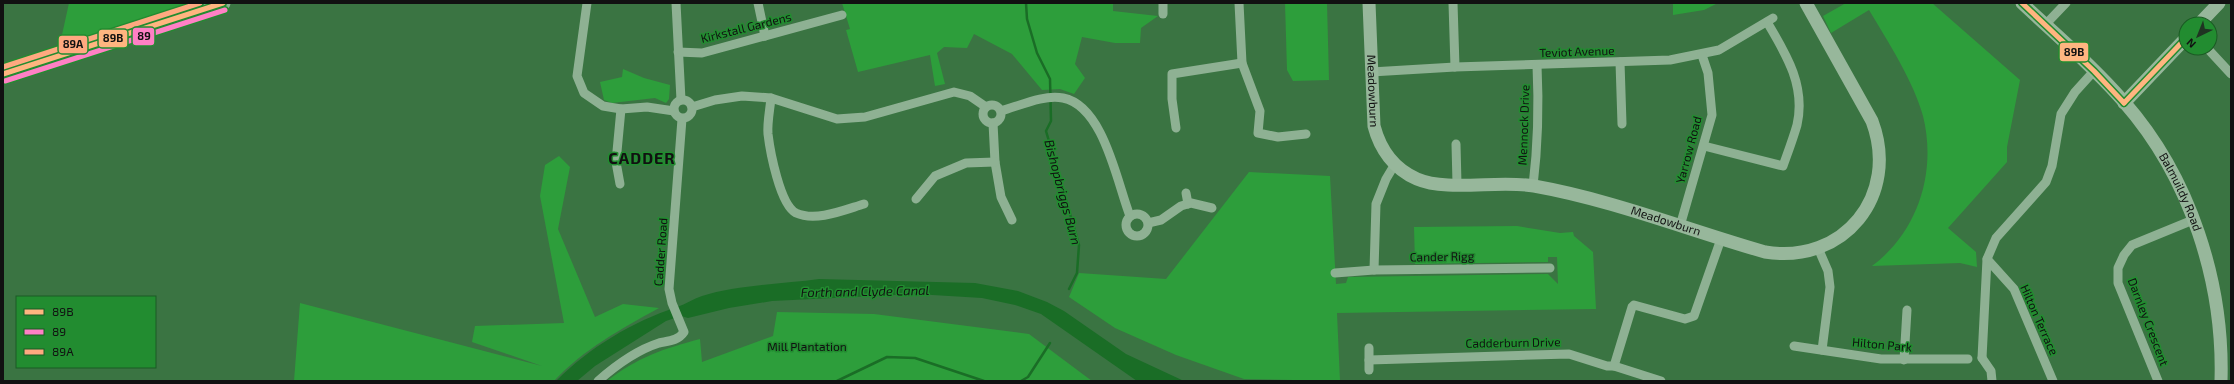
<svg xmlns="http://www.w3.org/2000/svg" width="2234" height="384" viewBox="0 0 2234 384" font-family="'Exo 2',sans-serif">
	<style>
		.green { fill: #2d9e3b }
		.water { fill: #1a6d26 }
		.lines { fill: none; stroke-linecap: round; stroke-linejoin: round }
		.stream { stroke: #1a6d26; stroke-width: 2.5 }
		.street { stroke: #8eb193; stroke-width: 9 }
		.secondary { stroke: #97b79b; stroke-width: 13 }
		.primary { stroke: #8cb092; stroke-width: 15 }
		.bus-1-casing { stroke: #228c30; stroke-width: 8 }
		.bus-2-casing { stroke: #228c30; stroke-width: 8 }
		.bus-3-casing { stroke: #228c30; stroke-width: 8 }
		.bus-1 { stroke: #ffb580; stroke-width: 5 }
		.bus-2 { stroke: #ff80c5; stroke-width: 5 }
		.bus-3 { stroke: #ffa980; stroke-width: 5 }
		.labels { text-anchor: middle; stroke-width: 3; stroke-linejoin: round; paint-order: stroke }
		.street-label { font-size: 12px; fill: #111; stroke: #228c30 }
		.park-label { font-size: 12px; fill: #111; stroke: #228c30 }
		.water-label { font-size: 13px; font-style: italic; fill: #111; stroke: #228c30 }
		.district-label { font-size: 16px; font-weight: bold; letter-spacing: 1px; fill: #111; stroke: #228c30 }
		.line-badge { stroke: #228c30; stroke-width: 1.5 }
		.pale-badge-label { font-size: 11px; text-anchor: middle; font-weight: bold; fill: #111 }
	</style>
	<rect width="100%" height="100%" fill="#3a7442"/>
	<g class="green">
		<polygon points="69,3 215,3 58,53"/>
		<polygon points="842,3 1113,3 1113,11 1158,16 1141,28 1140,43 1115,43 1082,37 1075,64 1085,78 1074,94 1060,89 1042,90 1012,54 974,34 967,48 944,47 937,53 945,84 935,86 930,55 858,72 846,30 850,29"/>
		<polygon points="1285,3 1327,3 1329,80 1293,81 1287,70"/>
		<polygon points="1673,3 1718,3 1704,10 1673,15"/>
		<path d="M1846,3H1932L2020,80L2007,147V162L1948,228L1976,252L1977,267L1960,263L1872,266C1918,232 1937,172 1923,116C1914,82 1887,40 1869,10L1831,33L1823,16Z"/>
		<polygon points="623,69 644,78 670,85 669,99 666,103 655,98 612,103 604,100 600,82 622,77"/>
		<path d="M559,156L570,167L558,229L595,317L623,304L659,308C621,329 584,349 554,381H294L300,303L542,366L472,342L475,326L564,323L540,196L545,165Z"/>
		<polygon points="1249,172 1330,176 1336,284 1346,283 1348,277 1548,274 1558,284 1557,257 1548,257 1548,262 1415,264 1414,227 1517,226 1560,233 1573,232 1574,236 1593,252 1596,309 1337,313 1340,381 1244,379 1176,355 1115,328 1069,297 1079,273 1166,279"/>
		<path d="M777,312L874,314L1029,334L1092,381H607C638,357 663,349 700,339L702,362L773,336Z"/>
	</g>
	<path class="water" d="M819,279L975,283L1018,291L1047,302L1064,311L1126,354L1184,381H1137L1041,314L1015,305L982,298L916,294L772,301L729,308L688,318L681,316L666,321L595,366L577,381H556C590,347 632,322 677,307C686,304 693,299 702,296C736,285 783,284 819,279Z"/>
	<g class="lines">
		<g class="stream">
			<polyline points="1026,3 1027,19 1037,53 1050,79 1051,121 1046,131 1079,245 1077,273 1069,289"/>
			<polyline points="837,381 887,357 915,358 984,381"/>
			<polyline points="1021,381 1028,377 1050,343"/>
		</g>
		<g class="street">
			<polyline points="587,3 577,76 584,93 603,106 621,109 647,107 674,111"/>
			<polyline points="676,3 681,100"/>
			<polyline points="758,3 765,36"/>
			<polyline points="1239,3 1242,63 1260,111 1258,133 1278,137 1306,134"/>
			<polyline points="1453,3 1455,67"/>
			<polyline points="1163,14 1163,3"/>
			<polyline points="2045,25 2066,3"/>
			<polyline points="2207,48 2231,74"/>
			<polyline points="678,52 702,53 842,15"/>
			<polyline points="1620,62 1622,124"/>
			<polyline points="1371,72 1455,67 1670,60 1719,50 1773,18"/>
			<path d="M771,98C770,109 767,123 768,134C770,151 780,205 796,213C816,222 844,210 864,204"/>
			<circle cx="683" cy="109" r="9"/>
			<circle cx="992" cy="114" r="9"/>
			<polyline points="692,107 715,100 742,96 771,98 837,119 865,117 954,92 970,96 986,107"/>
			<path d="M1001,111C1019,106 1044,94 1063,98C1104,106 1117,183 1130,216"/>
			<polyline points="993,123 995,162 1001,197 1012,220"/>
			<polyline points="1176,128 1172,99 1172,74 1242,63"/>
			<polyline points="1456,144 1457,184"/>
			<path d="M1704,146L1783,166C1788,152 1793,139 1797,125C1806,86 1786,54 1767,22"/>
			<polyline points="620,184 616,162 621,109"/>
			<path d="M1533,186C1538,145 1539,106 1537,65"/>
			<polyline points="1186,193 1188,204"/>
			<polyline points="916,199 935,176 966,163 995,162"/>
			<circle cx="1137" cy="225" r="11"/>
			<polyline points="1148,223 1161,220 1181,206 1191,203 1212,208"/>
			<polyline points="1680,226 1712,115 1708,73 1702,55"/>
			<polyline points="1818,248 1828,271 1830,287 1822,350"/>
			<polyline points="1987,259 2014,289 2053,381"/>
			<polyline points="1374,270 1376,204 1386,179 1395,164"/>
			<polyline points="1335,273 1374,270 1550,268"/>
			<polyline points="1794,346 1881,359 1968,359"/>
			<polyline points="1982,358 1987,259 1996,238 2046,182 2052,166 2061,114 2075,92 2094,71"/>
			<polyline points="1982,358 1991,371 1992,381"/>
			<polyline points="1369,360 1569,354 1607,366 1614,366 1632,307 1634,305 1685,319 1694,316 1721,239"/>
			<polyline points="1904,360 1907,310"/>
			<polyline points="1614,366 1661,381"/>
			<polyline points="1369,370 1369,348"/>
			<path d="M598,381C615,366 637,350 659,343C668,341 678,341 684,332L672,303L669,289L682,119"/>
			<polyline points="2158,381 2118,283 2118,268 2124,255 2132,245 2193,220"/>
		</g>
		<g class="secondary">
			<path id="s1" d="M1369,3L1374,126C1380,149 1394,169 1417,179C1447,192 1499,180 1534,186C1613,200 1688,230 1765,252C1844,265 1900,195 1872,121L1806,3"/>
			<path id="s2" d="M2022,3C2056,35 2093,66 2124,102C2190,177 2224,282 2221,381"/>
			<polyline points="2199,24 2219,3"/>
			<polyline points="2124,103 2186,38"/>
		</g>
		<polyline class="primary" points="3,74 223,3"/>
		<defs>
			<g id="bus-1">
				<polyline points="2022,3 2094,71 2124,103"/>
				<polyline points="3,74 223,3"/>
				<polyline points="2124,103 2186,38"/>
			</g>
			<polyline id="bus-2" points="5,81 225,10"/>
			<polyline id="bus-3" points="3,67 200,3"/>
		</defs>
		<use href="#bus-1" class="bus-1-casing"/>
		<use href="#bus-2" class="bus-2-casing"/>
		<use href="#bus-3" class="bus-3-casing"/>
		<use href="#bus-1" class="bus-1"/>
		<use href="#bus-2" class="bus-2"/>
		<use href="#bus-3" class="bus-3"/>
	</g>
	<g class="labels">
		<g class="street-label">
			<text transform="translate(746 28) rotate(-14)" y="4">Kirkstall Gardens</text>
			<text transform="translate(1577 52) rotate(-2)" y="4">Teviot Avenue</text>
			<text dy="4" stroke="none"><textPath href="#s1" startOffset="88">Meadowburn</textPath></text>
			<text transform="translate(1524 125) rotate(-88)" y="4">Mennock Drive</text>
			<text transform="translate(1689 150) rotate(-75)" y="4">Yarrow Road</text>
			<text dy="4" stroke="none"><textPath href="#s2" startOffset="249">Balmuildy Road</textPath></text>
			<text dy="4" stroke="none"><textPath href="#s1" startOffset="448">Meadowburn</textPath></text>
			<text transform="translate(661 252) rotate(-86)" y="4">Cadder Road</text>
			<text transform="translate(1442 257) rotate(-1)" y="4">Cander Rigg</text>
			<text transform="translate(2039 320) rotate(66)" y="4">Hilton Terrace</text>
			<text transform="translate(2148 322) rotate(69)" y="4">Darnley Crescent</text>
			<text transform="translate(1513 343) rotate(-1)" y="4">Cadderburn Drive</text>
			<text transform="translate(1882 345) rotate(5)" y="4">Hilton Park</text>
		</g>
		<g class="park-label">
			<text x="807" y="351">Mill Plantation</text>
		</g>
		<g class="water-label">
			<text transform="translate(1063 192) rotate(75)" y="5">Bishopbriggs Burn</text>
			<text transform="translate(865 291) rotate(-1)" y="5">Forth and Clyde Canal</text>
		</g>
		<g class="district-label">
			<text x="642" y="164">CADDER</text>
		</g>
	</g>
	<g class="line-badge">
		<rect x="132" y="27" width="23" height="19" rx="4" fill="#ff80c5"/>
		<rect x="98" y="29" width="30" height="19" rx="4" fill="#ffb580"/>
		<rect x="58" y="35" width="30" height="19" rx="4" fill="#ffa980"/>
		<rect x="2059" y="42" width="30" height="20" rx="4" fill="#ffb580"/>
	</g>
	<g class="pale-badge-label">
		<text x="144" y="40">89</text>
		<text x="113" y="42">89B</text>
		<text x="73" y="48">89A</text>
		<text x="2074" y="56">89B</text>
	</g>
	<rect width="2234" height="384" fill="none" stroke="#111111" stroke-width="8"/>
	<rect x="16" y="296" width="140" height="72" fill="#228c30" stroke="#1b5b24"/>
	<rect x="24" y="309" width="20" height="6" fill="#ffb580" stroke="#1b5b24"/>
	<text x="52" y="316" font-size="12" fill="#111111">89B</text>
	<rect x="24" y="329" width="20" height="6" fill="#ff80c5" stroke="#1b5b24"/>
	<text x="52" y="336" font-size="12" fill="#111111">89</text>
	<rect x="24" y="349" width="20" height="6" fill="#ffa980" stroke="#1b5b24"/>
	<text x="52" y="356" font-size="12" fill="#111111">89A</text>
	<g transform="translate(2198 36) rotate(223)"><circle r="19" fill="#228c30" stroke="#1b5b24"/>
	<path d="M0-3L7 15L0 10L-7 15Z" fill="#1f3422"/>
	<text y="-6" font-size="11" font-weight="bold" text-anchor="middle" fill="#111111">N</text>
	</g>
</svg>
